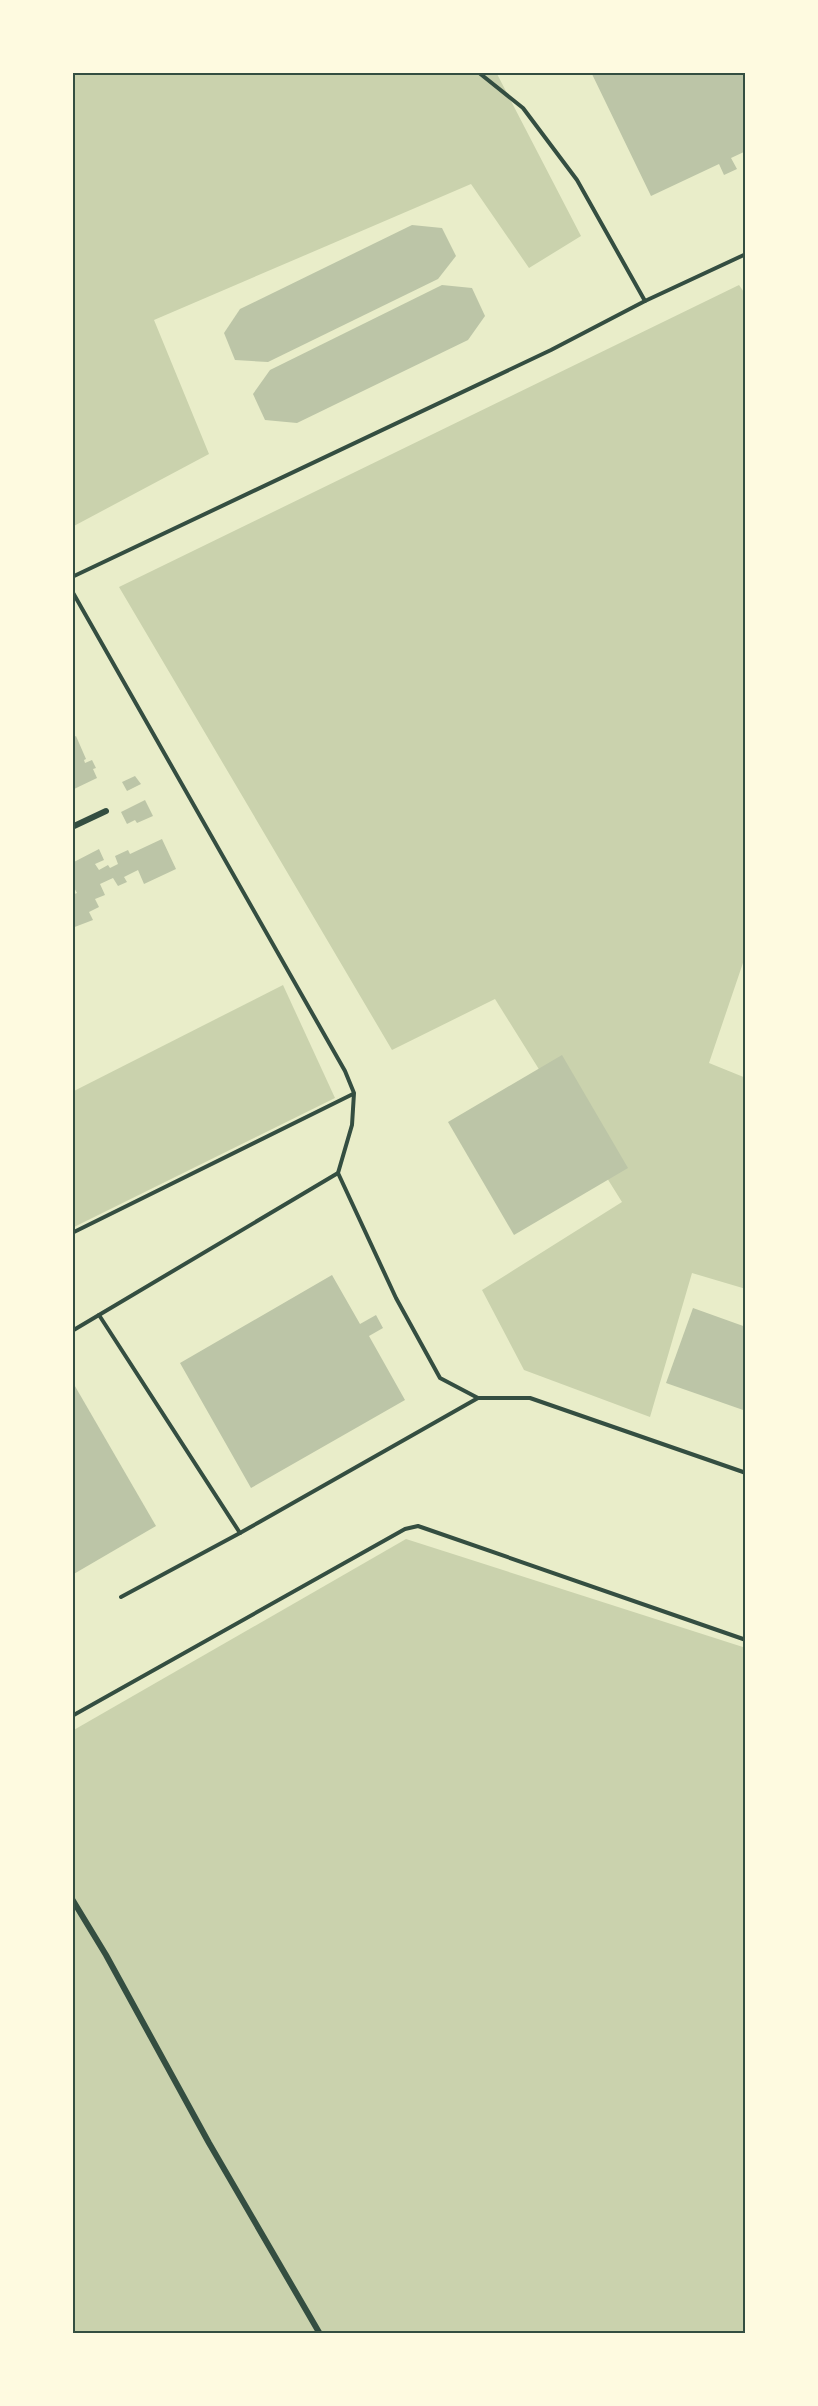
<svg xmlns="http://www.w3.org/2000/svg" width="818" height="2406" viewBox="0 0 818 2406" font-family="Inter,sans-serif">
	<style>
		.green { fill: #cad2ad }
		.building { fill: #bcc5a7 }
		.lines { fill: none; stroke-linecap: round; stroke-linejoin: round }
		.service { stroke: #344e41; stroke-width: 4 }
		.minor { stroke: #344e41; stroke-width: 6 }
		.neatline { fill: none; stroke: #344e41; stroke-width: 2 }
	</style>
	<rect width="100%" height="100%" fill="#e9edc9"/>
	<g class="green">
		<polygon points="72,72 496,72 581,236 529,268 471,184 154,320 209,454 72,527"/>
		<polygon points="739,285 746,295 746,954 709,1063 746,1078 746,1289 692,1273 650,1417 524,1370 482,1290 622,1202 495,999 392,1050 119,587"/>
		<polygon points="283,985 335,1098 72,1228 72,1092"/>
		<polygon points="406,1539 746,1648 746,2334 72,2334 72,1731"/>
	</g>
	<g class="building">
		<polygon points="591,72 746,72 746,151 731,158 737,169 724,175 719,164 651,196"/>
		<polygon points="412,225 442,228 456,256 438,279 268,362 235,360 224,333 240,309"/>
		<polygon points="442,285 472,288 485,316 468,340 297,423 265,420 253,394 270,370"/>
		<polygon points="76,736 86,759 84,760 85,763 92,760 96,768 93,769 97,778 72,790 72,738"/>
		<polygon points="135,776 141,784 127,791 122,782"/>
		<polygon points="145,800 153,816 137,823 135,820 127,824 121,812"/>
		<polygon points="162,839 176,869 144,884 138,870 124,877 127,882 118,886 113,878 100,884 105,895 95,899 99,907 89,912 93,920 72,928 72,895 77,893 72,884 72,863 99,849 104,860 95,864 99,870 108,865 110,868 118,864 115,856 128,850 130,854"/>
		<polygon points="562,1055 628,1168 514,1235 448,1122"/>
		<polygon points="332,1275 360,1324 376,1315 383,1328 369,1336 405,1400 251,1488 180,1363"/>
		<polygon points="693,1308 746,1327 746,1411 666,1383"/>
		<polygon points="72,1381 156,1526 72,1575"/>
	</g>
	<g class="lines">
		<g class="service">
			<polyline points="478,72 523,108 577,180 645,301"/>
			<polyline points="72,577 551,350 645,301 746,254"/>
			<polyline points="72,591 345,1071 354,1093 352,1125 338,1173 72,1331"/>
			<polyline points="338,1173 396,1298 440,1378 478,1398 530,1398 746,1473"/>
			<polyline points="72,1233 353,1094"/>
			<polyline points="99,1315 240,1533"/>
			<polyline points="121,1597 240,1533 478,1398"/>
			<polyline points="72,1716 405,1529 418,1526 746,1640"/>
		</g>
		<g class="minor">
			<polyline points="72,827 106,811"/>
			<polyline points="72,1899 106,1955 209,2143 320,2334"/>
		</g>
	</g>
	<rect width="818" height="2406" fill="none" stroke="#fefae0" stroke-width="147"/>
	<rect x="74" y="74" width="670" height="2258" class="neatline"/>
</svg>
